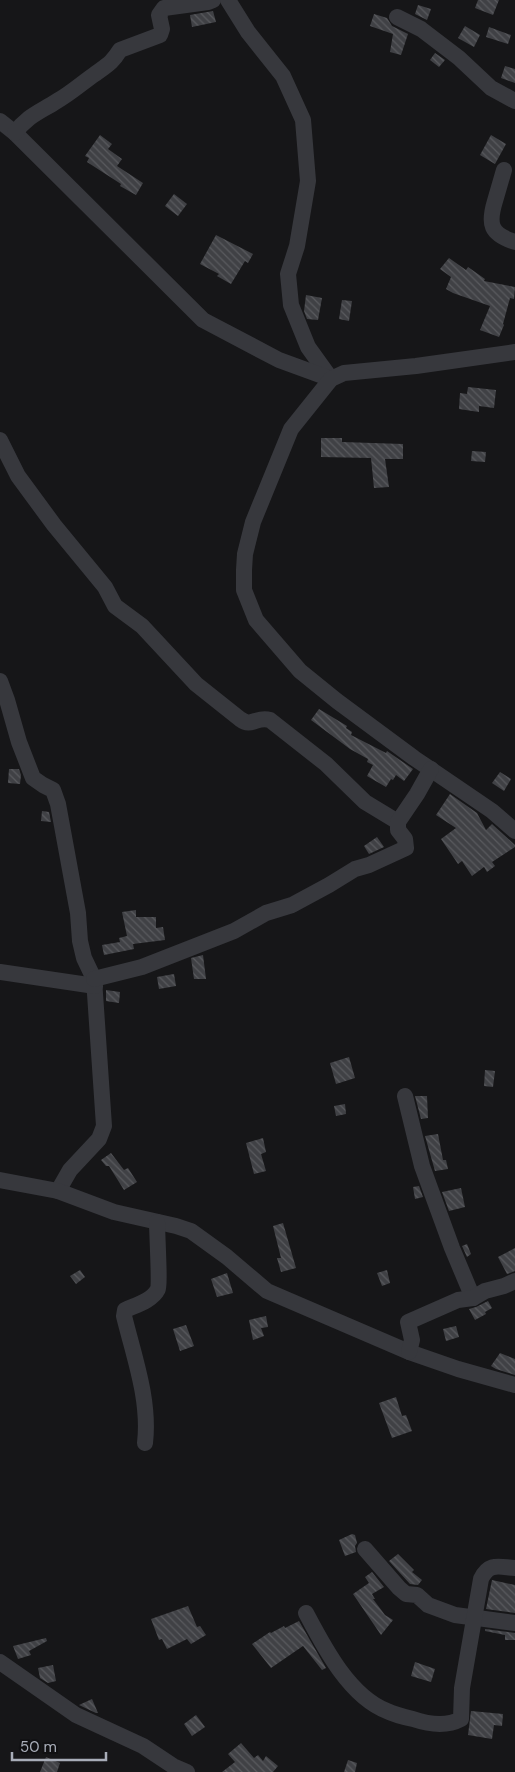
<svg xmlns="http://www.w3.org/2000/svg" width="515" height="1772" viewBox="0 0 515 1772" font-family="'DM Sans',sans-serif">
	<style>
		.building { fill: url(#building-back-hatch) }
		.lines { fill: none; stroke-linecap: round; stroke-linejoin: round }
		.minor { stroke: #37383d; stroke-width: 16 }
	</style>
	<defs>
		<pattern id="building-back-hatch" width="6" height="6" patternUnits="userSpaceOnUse" patternTransform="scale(1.25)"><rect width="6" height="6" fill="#404145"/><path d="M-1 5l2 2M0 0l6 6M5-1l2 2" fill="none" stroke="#595a5e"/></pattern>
	</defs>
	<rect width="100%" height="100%" fill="#161618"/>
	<g class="building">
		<polygon points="478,0 499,0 493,15 475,8"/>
		<polygon points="418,5 431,9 427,20 415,14"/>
		<polygon points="213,11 216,22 192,27 190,15"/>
		<polygon points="374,14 387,18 392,26 408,34 401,55 390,52 393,34 370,26"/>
		<polygon points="465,26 480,35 474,47 458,38"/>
		<polygon points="489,27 511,35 508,44 486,37"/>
		<polygon points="435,53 445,60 439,67 430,60"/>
		<polygon points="505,66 515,69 515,83 501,78"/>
		<polygon points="100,135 112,144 108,149 122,159 117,166 143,183 136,195 120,186 121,184 87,162 89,158 85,156"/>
		<polygon points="491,135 506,144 495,164 480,155"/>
		<polygon points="174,194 187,204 178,216 165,206"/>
		<polygon points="216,235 253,254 248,263 245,261 231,284 217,276 219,274 200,264"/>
		<polygon points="449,258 466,270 468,267 485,279 484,281 515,287 514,299 510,298 503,324 504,325 499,337 480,330 490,306 453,293 446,289 451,277 440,269"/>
		<polygon points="306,295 322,298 318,320 307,319 304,311"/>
		<polygon points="342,300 352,301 349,321 339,319"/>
		<polygon points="468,387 496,390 494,408 479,406 479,412 459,409 460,393 467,394"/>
		<polygon points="321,438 342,438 342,442 403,444 403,459 385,459 389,487 374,488 371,458 321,457"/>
		<polygon points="472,451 486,452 485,462 471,461"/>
		<polygon points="319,709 347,726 346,728 352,732 351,735 386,753 387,751 413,769 404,781 396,775 393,780 391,779 386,787 367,776 373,765 367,762 368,759 350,749 311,720"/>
		<polygon points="9,769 19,769 21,775 20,784 8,783"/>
		<polygon points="500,772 511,779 504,791 492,783"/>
		<polygon points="450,794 477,813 486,830 492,824 515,845 515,847 492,862 495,866 487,872 484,867 472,876 462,861 458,864 441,839 456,828 436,815"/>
		<polygon points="42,811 49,812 51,822 41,821"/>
		<polygon points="377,837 384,847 369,854 364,846"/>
		<polygon points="136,910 136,917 156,917 156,928 163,927 165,940 133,944 134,949 104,955 102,945 120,942 119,938 127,936 122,912"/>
		<polygon points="203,955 206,979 194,979 191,958"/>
		<polygon points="174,974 176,986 159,989 157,977"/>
		<polygon points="106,990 120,992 119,1003 106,1001"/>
		<polygon points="349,1057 355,1078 336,1084 330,1063"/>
		<polygon points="485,1070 495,1071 493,1087 484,1086"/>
		<polygon points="415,1096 427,1096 428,1118 421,1119"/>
		<polygon points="345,1104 346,1114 336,1116 334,1106"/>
		<polygon points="438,1134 443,1160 446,1160 448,1169 435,1171 425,1136"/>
		<polygon points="263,1138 266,1152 261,1154 266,1171 254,1174 246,1143"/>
		<polygon points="111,1153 124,1170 128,1168 137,1182 124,1190 109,1166 106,1166 101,1160"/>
		<polygon points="419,1186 423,1197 415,1199 413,1187"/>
		<polygon points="461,1188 465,1207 449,1211 442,1192"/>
		<polygon points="283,1223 296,1268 281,1272 277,1258 281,1258 273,1226"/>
		<polygon points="467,1244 471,1254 467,1257 462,1246"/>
		<polygon points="515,1248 515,1271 507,1274 498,1257"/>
		<polygon points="80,1270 85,1277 76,1284 70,1276"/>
		<polygon points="387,1270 390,1283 382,1286 377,1273"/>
		<polygon points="227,1273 233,1293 217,1297 211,1279"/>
		<polygon points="488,1301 492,1308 485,1312 486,1314 475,1320 469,1309 476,1307"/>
		<polygon points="266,1316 268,1327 261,1328 264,1336 253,1340 249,1320"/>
		<polygon points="186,1325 194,1346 180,1351 173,1329"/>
		<polygon points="456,1326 459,1337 446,1341 443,1329"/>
		<polygon points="500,1353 515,1359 515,1375 496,1369 491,1366"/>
		<polygon points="396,1397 402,1416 406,1415 412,1431 392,1438 379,1403"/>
		<polygon points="352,1534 355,1535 357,1543 355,1546 356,1552 345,1556 339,1540"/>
		<polygon points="398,1554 414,1570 412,1572 422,1580 418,1585 410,1584 389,1561"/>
		<polygon points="372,1572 384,1587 372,1594 375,1599 373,1599 385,1615 393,1620 381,1635 353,1594 369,1583 365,1577"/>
		<polygon points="492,1580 515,1585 515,1613 486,1609"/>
		<polygon points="188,1606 197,1627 200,1626 206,1635 191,1644 187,1639 167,1649 162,1639 159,1640 151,1619"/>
		<polygon points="299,1621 326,1668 322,1670 303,1646 271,1668 252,1644 270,1632 271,1633 284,1626 285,1628"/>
		<polygon points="485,1629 515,1633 515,1640 505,1640 505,1635 485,1631"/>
		<polygon points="46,1638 47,1641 29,1651 31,1655 18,1659 13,1646"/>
		<polygon points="415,1662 435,1669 431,1682 411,1676"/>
		<polygon points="53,1665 56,1681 48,1683 40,1678 38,1668"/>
		<polygon points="92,1699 98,1713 96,1713 79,1705"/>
		<polygon points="471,1711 503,1714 502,1726 494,1725 492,1739 468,1735"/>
		<polygon points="196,1715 205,1727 192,1736 184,1724"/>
		<polygon points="241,1743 254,1758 258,1755 263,1761 266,1756 278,1766 273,1772 222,1772 235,1762 228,1754"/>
		<polygon points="46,1757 60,1763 57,1772 40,1772"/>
		<polygon points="348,1760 357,1763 355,1772 344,1772"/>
	</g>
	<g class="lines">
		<g class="minor">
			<polyline points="228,0 248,32 283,76 303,120 308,181 297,246 288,274 291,305 308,347 331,379"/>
			<polyline points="397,17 421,29 459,58 491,88 515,101"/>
			<polyline points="0,121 15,133 203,320 279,360 331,379"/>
			<path d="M15,133C27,116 40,112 57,101C71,93 82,83 95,74C107,65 112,63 120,50L160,35L162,29L159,15L164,8L208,2L213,0"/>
			<path d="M504,170C501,180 498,191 495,201C488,224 490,234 515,242"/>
			<polyline points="515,352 416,366 344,373 331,379 291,429 253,522 245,554 244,570 244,590 256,620 300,671 337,701 414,758 492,811 515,831"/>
			<path d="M0,440L18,476L54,525L105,587L115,606L142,626L196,684L240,719C252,728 256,716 270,720L326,764L365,802L398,822"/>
			<polyline points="0,681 7,700 19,742 33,778 43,785 53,790 58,804 78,913 80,941 84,958 94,979 104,1126 99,1139 70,1170 58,1191"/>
			<polyline points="0,972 95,986"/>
			<polyline points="94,979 142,967 234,931 266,913 292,905 329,885 355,869 369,865 406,848 405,839 398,830 398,822 417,794 431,769"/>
			<polyline points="405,1096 422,1166 452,1248 473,1298"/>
			<polyline points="0,1180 58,1191 114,1212 176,1226 191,1231 227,1257 267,1291 409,1352 458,1369 515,1385"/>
			<polyline points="409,1352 412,1340 408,1322 458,1300 473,1298 485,1291 504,1286 515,1281"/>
			<path d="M145,1443C150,1400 134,1357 124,1316L125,1310C136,1305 152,1301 158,1289C160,1286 157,1232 157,1222"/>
			<polyline points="365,1549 399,1588 406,1594 417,1595 428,1605 455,1615 515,1623"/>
			<path d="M306,1613C324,1647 349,1696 387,1711C395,1715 404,1717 413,1719C428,1724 446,1727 461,1719L462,1688L481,1579C489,1562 499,1567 515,1568"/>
			<polyline points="0,1662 76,1715 143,1746 173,1766 187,1772"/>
		</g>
	</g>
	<path d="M12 1752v8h94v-8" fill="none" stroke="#a8adb8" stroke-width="2.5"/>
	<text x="20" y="1752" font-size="15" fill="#a8adb8" stroke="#111113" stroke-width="4" paint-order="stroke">50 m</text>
</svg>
